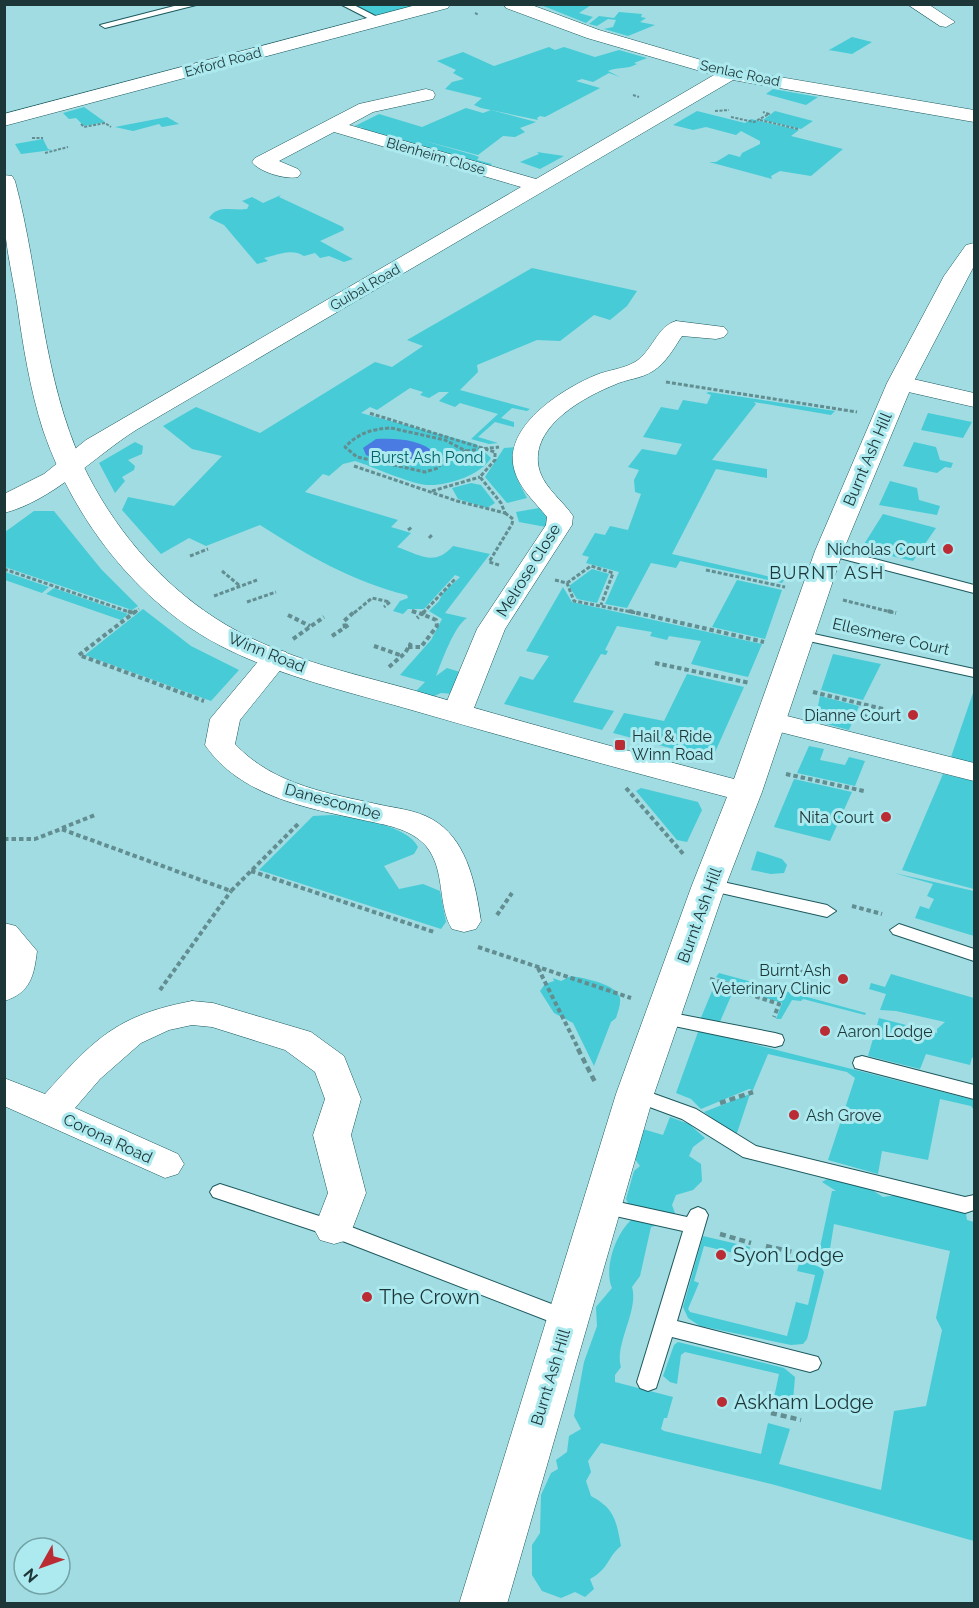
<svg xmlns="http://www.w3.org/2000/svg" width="979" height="1608" viewBox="0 0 979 1608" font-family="Raleway,sans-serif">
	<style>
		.green { fill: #47cbd6 }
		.water { fill: #4a7be2 }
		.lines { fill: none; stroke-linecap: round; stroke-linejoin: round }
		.service-casing { stroke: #1c595e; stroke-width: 2 }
		.minor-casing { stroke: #1c595e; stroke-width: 1 }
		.tertiary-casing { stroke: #1c595e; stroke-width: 1 }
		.path-far3 { stroke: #628d91; stroke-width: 2; stroke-dasharray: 3 1.5; stroke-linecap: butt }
		.path-far2 { stroke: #628d91; stroke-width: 3; stroke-dasharray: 4 2; stroke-linecap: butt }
		.path-far1 { stroke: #628d91; stroke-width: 4; stroke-dasharray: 4.5 3; stroke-linecap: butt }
		.path { stroke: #628d91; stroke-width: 4.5; stroke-dasharray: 6 4; stroke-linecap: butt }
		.service { fill: #fff; fill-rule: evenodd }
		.minor { fill: #fff; fill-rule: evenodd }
		.tertiary { fill: #fff; fill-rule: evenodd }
		.poi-dot { fill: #bb2b34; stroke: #adeaef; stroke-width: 2 }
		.labels { text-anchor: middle; stroke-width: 6; stroke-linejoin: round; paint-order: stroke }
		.far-street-label { font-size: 14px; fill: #1d3638; stroke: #adeaef }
		.park-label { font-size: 16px; fill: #00636a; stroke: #adeaef }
		.street-label { font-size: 16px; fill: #1d3638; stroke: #adeaef }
		.poi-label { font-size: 16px; fill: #1d3638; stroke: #adeaef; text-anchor: end }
		.neighbourhood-label { font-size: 18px; letter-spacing: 1.5px; fill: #1d3638; stroke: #adeaef }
		.near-poi-label { font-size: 20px; fill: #1d3638; stroke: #adeaef; text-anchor: start }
	</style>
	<rect width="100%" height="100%" fill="#a0dce2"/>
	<g class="green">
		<polygon points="348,5 421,5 374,17"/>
		<polygon points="541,5 591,5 579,13 593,17 586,23"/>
		<polygon points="619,12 642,14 641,17 646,18 640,22 655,25 628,36 604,29 613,27 616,20 608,19 597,26 589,24 599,16 614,18"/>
		<polygon points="852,37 872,42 852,54 829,50 822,54"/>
		<path d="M549,47L555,50L564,47L595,57L619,50L647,58L634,63L637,64C626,70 620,66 608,71L620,77L609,73L593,82L582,79L576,81L600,88L545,117L540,116L537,118L538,120L481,108L474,105L482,98L445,89L452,82L464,79L453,73L456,70L437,61L463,52L494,66Z"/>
		<polygon points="773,89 818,97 806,105 766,94"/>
		<polygon points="84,107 105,122 106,122 84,126 76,118 69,119 63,113"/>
		<polygon points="466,108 483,113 491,110 536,122 520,128 525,132 515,137 503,136 478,155 421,140 474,155 479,157 477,160 492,164 489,166 360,130 363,128 355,126 379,114 422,127"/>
		<polygon points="697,111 745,123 751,119 799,130 791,136 843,149 811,176 780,171 771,176 772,179 709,162 716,162 729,154 740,157 742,153 760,144 760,141 741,131 736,135 706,127 693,130 673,125"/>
		<polygon points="775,111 813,121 801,129 763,120"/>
		<polygon points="167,117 179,124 162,127 159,124 133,131 115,127"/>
		<polygon points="43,139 48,149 52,150 21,154 15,144"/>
		<polygon points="537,152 564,156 540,169 520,162 539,154"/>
		<path d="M281,195L279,197L343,227L344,230L320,241L353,259L344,262L329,256L320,258L315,253L304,256C291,248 278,255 264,258L268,261L257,264L224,225L209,218C217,204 234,211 247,209L249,205L242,201L252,197L263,203Z"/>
		<path d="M532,268L637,291L627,306L610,320L594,315L560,341L537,340L477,365L478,372L460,390L530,409L527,411L512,408L501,418L514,422V427L495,422L478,437L498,443L489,444L471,439L498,414L460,403L455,407L439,401L449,392H439L429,398L420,395L423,392L410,388L377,410L370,407L361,413L476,444L491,458C481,475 447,486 428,485C410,484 374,467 355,461L343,464L329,476L323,474L305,492L398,520L391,527L411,533L397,547C421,555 434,567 453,546L490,554L445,613L467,618C454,626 442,661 436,676L447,668L460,672L453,694L441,693L432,697L415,692L425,682L400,675L431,640L442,619L429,611L439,601L443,593L460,577L455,575L424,609H408L403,614L393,611L400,601L408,598L407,595C353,582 307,555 260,525L206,546L189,538L161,554L122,510L128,497L174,506L222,456L192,449L163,426L196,407L260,433L375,362L392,367L423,346L407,340Z"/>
		<polygon points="709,392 835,411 831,415 754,402 756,404 712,460 767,469 767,478 716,469 672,554 784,580 782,583 680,561 676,568 651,563 627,608 605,604 619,572 586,563 589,557 582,555 595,533 605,535 610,526 628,530 641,494 635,492 634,480 639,470 628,467 642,449 676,455 682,444 643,437 661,407 678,410 683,400 707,404 711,395 706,393"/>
		<polygon points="928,413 972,422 963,438 921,430"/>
		<polygon points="135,442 143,446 142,454 128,460 135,466 134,470 122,477 125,481 115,493 99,463"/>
		<polygon points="914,442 936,447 940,460 953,463 951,468 945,467 937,473 903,466"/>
		<path d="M517,447C511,474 515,474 527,498L507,503L485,477L504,448Z"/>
		<polygon points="890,481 917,488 919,500 940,506 937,515 879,505"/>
		<polygon points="471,483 481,485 495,503 487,508 458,499 452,488"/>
		<polygon points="539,508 549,520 546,527 519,522 516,512"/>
		<polygon points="34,511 54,511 101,569 138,606 132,610 5,567 5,532"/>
		<polygon points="883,514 936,528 913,561 861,549"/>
		<polygon points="592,569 609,574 597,603 577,599 569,586"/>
		<polygon points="4,572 5,572 49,587 42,593 5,580"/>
		<polygon points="737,580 782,590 765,639 712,627"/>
		<polygon points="563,587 572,602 762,644 748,677 691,664 701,641 669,636 667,640 650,636 652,632 617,626 605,650 608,651 606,655 601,654 573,702 614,711 602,730 504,704 520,676 533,680 549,656 526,651"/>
		<polygon points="54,588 128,614 121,620 46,594"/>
		<polygon points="143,609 191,646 239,670 211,701 85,655"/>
		<polygon points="833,654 881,664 863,700 821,690"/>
		<polygon points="687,674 744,687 712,759 613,733 624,713 664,721"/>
		<polygon points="974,690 974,764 951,757"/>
		<polygon points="820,696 859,706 849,730 815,721"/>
		<polygon points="809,746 824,749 820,760 845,765 849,757 865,761 855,786 797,773"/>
		<polygon points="943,774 974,781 974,889 902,870"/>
		<polygon points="794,779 852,792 830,841 774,827"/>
		<polygon points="641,788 698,802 702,810 687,842 677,840 636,791"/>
		<path d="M332,815C355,818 408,825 418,847L414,854L384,866L399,889L423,884L440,891L446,922L441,929L259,870L313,816Z"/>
		<polygon points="757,851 782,859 787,865 784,873 771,874 751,870"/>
		<polygon points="894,873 974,891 974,936 915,918 920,906 929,909 934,899 927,896 933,884"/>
		<polygon points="719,973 866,1013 865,1015 803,999 801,1001 792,1000 781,1019 776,1019 782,1003 741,990 742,986 716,977"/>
		<polygon points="891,974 974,998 974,1057 972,1058 970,1065 926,1054 920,1069 868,1056 879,1018 937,1033 937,1029 945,1022 896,1011 880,1010 886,994 869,989 871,983 885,987"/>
		<path d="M571,976C584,978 617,984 620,998C621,1004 618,1012 616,1018L611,1022L594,1066L573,1023L554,1013L540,991L545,984L554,981L553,978L561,981Z"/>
		<polygon points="715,984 734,989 719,1024 700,1020"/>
		<polygon points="702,1031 974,1100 974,1110 971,1106 940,1099 928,1160 882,1151 878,1174 828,1160 855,1078 847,1072 768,1054 753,1090 749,1089 701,1109 691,1099 676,1093 698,1032"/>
		<polygon points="750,1094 736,1136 704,1112"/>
		<path d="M670,1117L689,1124L705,1138L693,1147L689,1156L701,1164L702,1181L693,1190L676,1195L672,1205L675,1213L669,1222L651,1227L640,1276L632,1287C639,1310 614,1345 621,1367L615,1375V1382L673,1397L667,1418H664L661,1429L664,1431L761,1454L768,1423L790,1429L779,1464L881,1490L894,1411L926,1406L942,1330L936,1318L950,1251L834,1224L829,1255L819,1252L832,1191H836L822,1182C839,1170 868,1187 883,1197C907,1193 946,1199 966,1214L967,1220L974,1222V1541L775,1485L601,1443L588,1461L591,1472L586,1481L591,1496C615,1509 616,1520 621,1546C607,1557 610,1568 590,1579L594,1589L585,1597L575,1592L561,1598L542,1591L532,1575V1545L540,1533L541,1495L551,1473L558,1469L556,1460L567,1452L569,1436L581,1429L574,1416L584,1362L597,1326L596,1307L612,1288C603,1268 617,1229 635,1217L626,1199L634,1171L640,1166L629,1151L636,1127L663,1135Z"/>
		<polygon points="703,1236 750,1247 747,1256 704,1246 694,1281 699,1283 688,1309 690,1312 787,1336 796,1302 808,1305 815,1275 797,1271 800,1260 822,1268 824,1272 807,1339 803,1344 791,1345 700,1326 688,1318 683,1307"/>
		<polygon points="678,1342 784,1368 795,1377 792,1412 772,1407 779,1374 685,1352 681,1355 677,1384 670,1382 663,1376 674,1345"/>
	</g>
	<path class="water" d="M376,439C398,438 420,439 436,454C415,469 389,466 366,455L363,448Z"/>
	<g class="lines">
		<defs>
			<g id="service">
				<polygon points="182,4 200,4 105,28 100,25"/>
				<polygon points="340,4 352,4 385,21 377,23"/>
				<polygon points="829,547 974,585 974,593 824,554 822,551"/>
				<polygon points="800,631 974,669 974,677 795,638 793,635"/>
				<polygon points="709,879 827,905 836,911 827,917 703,889 700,885 703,881"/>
				<polygon points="899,924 974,949 974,961 893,934 890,930"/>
				<polygon points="662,1011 775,1033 782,1035 784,1040 782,1045 775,1047 655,1022 653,1017 655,1012"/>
				<polygon points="862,1056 974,1085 974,1099 855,1068 853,1063 855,1058"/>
				<polygon points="635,1087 696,1109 756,1146 965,1197 974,1195 974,1210 965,1213 743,1157 682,1119 628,1099 625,1094 628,1089"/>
				<polygon points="220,1184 341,1223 575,1313 578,1319 575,1325 567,1327 559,1325 327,1235 213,1197 210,1192 213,1187"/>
				<polygon points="600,1198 687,1217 691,1210 698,1207 705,1210 708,1215 677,1321 818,1357 821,1363 818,1369 810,1372 672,1337 656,1388 648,1391 640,1388 637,1382 683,1231 593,1211 590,1206 593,1201"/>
			</g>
			<g id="minor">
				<polygon points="420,4 450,4 448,8 4,126 4,114"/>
				<path d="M504,4H529L599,30L732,69L974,110V122L733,80L136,430C95,456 52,501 4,513V494L44,474L86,440L521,187L334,132L279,161L298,169L301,173L298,177C286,180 259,172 252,162L255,158L359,104L426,89L433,91L435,95L433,99L373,112L349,125L536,179L714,75L587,38L506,8Z"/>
				<polygon points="907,4 928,4 955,22 946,27 940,26"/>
				<path d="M676,321L724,327L728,332L724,337L716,339L682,336C674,348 666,363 653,371C641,379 626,379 614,385C582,398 526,429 540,472C546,489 563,501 573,516L572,525L505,629L472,713L468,719L457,722L446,719L442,713L477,629L546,525L547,517C536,503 520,489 515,472C500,428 562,389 596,375C608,370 623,369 635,362C652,352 657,326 676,321Z"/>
				<polygon points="900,376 974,393 974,407 891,388 888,383 891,378"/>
				<path d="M276,649L286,652L290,658L240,720L235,744C274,786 332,794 386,806C403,809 423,812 438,823C468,844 476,887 481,921L476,929L464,932L452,929C437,905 446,870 426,846C410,828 385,825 363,820C306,808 240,796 205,745L210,719L266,652Z"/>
				<polygon points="771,712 974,763 974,781 760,727 756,721 760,715"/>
				<path d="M4,923L16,926L37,951C34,975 31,993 4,1001Z"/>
				<path d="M192,1001L213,1003L311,1032L344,1056L361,1099L351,1135L366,1193L348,1240L334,1244L320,1240L314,1229L328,1193L313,1135L325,1099L315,1072L285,1050L212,1027L192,1025L169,1030L141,1043L100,1079L75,1108L178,1154L184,1164L178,1174L165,1178L4,1106V1078L45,1094C94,1039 117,1015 192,1001Z"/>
			</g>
			<path id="tertiary" d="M4,175L12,176L15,181C40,274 42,377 83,465C112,526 158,581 215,618C275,657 348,672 416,691C522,722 627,751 734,779L815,551L887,383L944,276L966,245L974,243V266L913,383L843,551L762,792L726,885L654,1094L507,1604H459L616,1094L692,885L727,797C623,770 519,741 415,711C350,692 281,677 221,646C137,603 73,518 43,430C30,389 23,346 17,303C13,279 7,253 5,229C3,211 4,192 4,175Z"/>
		</defs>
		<use href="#service" class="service-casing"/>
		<use href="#minor" class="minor-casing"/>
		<use href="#tertiary" class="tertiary-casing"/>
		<g class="path-far3">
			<polyline points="475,13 479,15"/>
			<polyline points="633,95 639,97"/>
			<polyline points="715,111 729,110"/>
			<polyline points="731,117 754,122 769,114 763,112"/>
			<polyline points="760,120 798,129"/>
			<polyline points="81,124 84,127 105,123 111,127"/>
			<polyline points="32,138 43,138"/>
			<polyline points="45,153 68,147"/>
		</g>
		<g class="path-far2">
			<polyline points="666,382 857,412"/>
			<path d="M391,428L445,440L466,451L447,456L438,468L425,472L357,457L345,447C359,433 371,429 391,428Z"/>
			<polyline points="466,451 499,447"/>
			<polyline points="354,466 457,501 505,513 501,503 480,477 495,460 495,452 369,413"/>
			<polyline points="432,491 480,477"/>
			<polyline points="408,530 412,527"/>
			<polyline points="429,538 432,535"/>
			<polyline points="190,556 208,549"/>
			<polyline points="499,565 489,562 512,524 513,519 505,513"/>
			<polyline points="4,569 132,613"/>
			<polyline points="706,570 785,587"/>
			<polyline points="222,571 240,586"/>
			<polyline points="771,571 790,576"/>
			<polyline points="555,580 567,583 574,601 637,613"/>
			<polyline points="567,583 591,566 613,573 601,605"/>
			<polyline points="214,596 257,580"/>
			<polyline points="843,600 895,613"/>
			<polyline points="247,602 276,592"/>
			<polyline points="412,611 417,613"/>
			<polyline points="134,613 139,609"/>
			<polyline points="354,613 372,598 390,602 384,607"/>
			<polyline points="423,613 456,578"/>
		</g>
		<g class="path-far1">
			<polyline points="128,611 133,613"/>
			<polyline points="136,611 79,655 204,701"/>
			<polyline points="412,611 422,614 417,618"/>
			<polyline points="629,611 764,642"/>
			<polyline points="888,611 896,613"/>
			<polyline points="288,615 310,626"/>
			<polyline points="345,628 344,621 355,611"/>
			<polyline points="332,636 350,624"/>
			<polyline points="293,639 324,617"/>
			<polyline points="374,646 400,655"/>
			<polyline points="408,647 421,647 437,626 436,620 422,614 425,611"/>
			<polyline points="655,663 750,683"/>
			<polyline points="389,667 405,653 411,643"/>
			<polyline points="813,692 883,709"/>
			<polyline points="865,719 871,706"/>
			<polyline points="786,774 864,791"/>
			<polyline points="626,788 685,856"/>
			<polyline points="62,828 95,815"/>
			<polyline points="4,839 35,839 61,829 231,891 299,823"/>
			<polyline points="251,871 434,932"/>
			<polyline points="852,906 882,914"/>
			<polyline points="497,915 512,893"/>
			<polyline points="478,947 631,998"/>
			<polyline points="777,965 803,972"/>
			<polyline points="538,968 579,1050"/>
			<polyline points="710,979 740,987 739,991 779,1004 774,1017"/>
			<polyline points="160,990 231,891"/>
		</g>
		<g class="path">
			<polyline points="578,1049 596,1084"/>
			<polyline points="720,1103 753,1092"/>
			<polyline points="720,1234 751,1243"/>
			<polyline points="766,1246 836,1262"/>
			<polyline points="771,1413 801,1420"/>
		</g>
		<use href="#service" class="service"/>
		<use href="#minor" class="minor"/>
		<use href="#tertiary" class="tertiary"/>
	</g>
	<g class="poi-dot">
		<circle cx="948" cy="549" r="6"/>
		<circle cx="913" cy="715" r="6"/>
		<rect x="614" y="739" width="12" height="12" rx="3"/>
		<circle cx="886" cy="817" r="6"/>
		<circle cx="843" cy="979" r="6"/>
		<circle cx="825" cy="1031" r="6"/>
		<circle cx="794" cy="1115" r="6"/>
		<circle cx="721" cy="1255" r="6"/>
		<circle cx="367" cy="1297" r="6"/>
		<circle cx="722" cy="1402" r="6"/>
	</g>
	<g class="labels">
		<g class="far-street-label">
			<text transform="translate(223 62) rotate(-15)" y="5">Exford Road</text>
			<text transform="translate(740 73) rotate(12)" y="5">Senlac Road</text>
			<text transform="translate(436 156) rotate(16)" y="5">Blenheim Close</text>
			<text transform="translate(365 287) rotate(-30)" y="5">Guibal Road</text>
		</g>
		<g class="park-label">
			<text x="427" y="463">Burst Ash Pond</text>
		</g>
		<g class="street-label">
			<text transform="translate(867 459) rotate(-67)" y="6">Burnt Ash Hill</text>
			<text transform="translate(528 570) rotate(-58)" y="6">Melrose Close</text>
			<text transform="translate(891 636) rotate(13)" y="6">Ellesmere Court</text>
			<text transform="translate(267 652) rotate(22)" y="6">Winn Road</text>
			<text transform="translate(333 801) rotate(15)" y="6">Danescombe</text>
			<text transform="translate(699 915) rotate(-70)" y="6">Burnt Ash Hill</text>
			<text transform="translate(108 1138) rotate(25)" y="6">Corona Road</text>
			<text transform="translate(550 1377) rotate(-73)" y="6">Burnt Ash Hill</text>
		</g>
		<g class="poi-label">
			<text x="936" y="555">Nicholas Court</text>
			<text x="901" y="721">Dianne Court</text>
			<text x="632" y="742" text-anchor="start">Hail &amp; Ride<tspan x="632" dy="18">Winn Road</tspan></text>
			<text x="874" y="823">Nita Court</text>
			<text x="831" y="976">Burnt Ash<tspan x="831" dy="18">Veterinary Clinic</tspan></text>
			<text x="837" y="1037" text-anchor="start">Aaron Lodge</text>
			<text x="806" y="1121" text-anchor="start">Ash Grove</text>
		</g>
		<g class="neighbourhood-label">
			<text x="827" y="579">BURNT ASH</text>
		</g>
		<g class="near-poi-label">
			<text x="733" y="1262">Syon Lodge</text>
			<text x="379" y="1304">The Crown</text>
			<text x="734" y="1409">Askham Lodge</text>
		</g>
	</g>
	<rect width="979" height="1608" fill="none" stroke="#1d3638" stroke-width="12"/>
	<g transform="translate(42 1566) rotate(230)"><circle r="28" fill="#adeaef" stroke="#73a2a6" stroke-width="1.5"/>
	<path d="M0-4.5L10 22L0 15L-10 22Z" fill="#bb2b34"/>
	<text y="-9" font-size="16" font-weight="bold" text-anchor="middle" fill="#1d3638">N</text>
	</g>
</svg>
